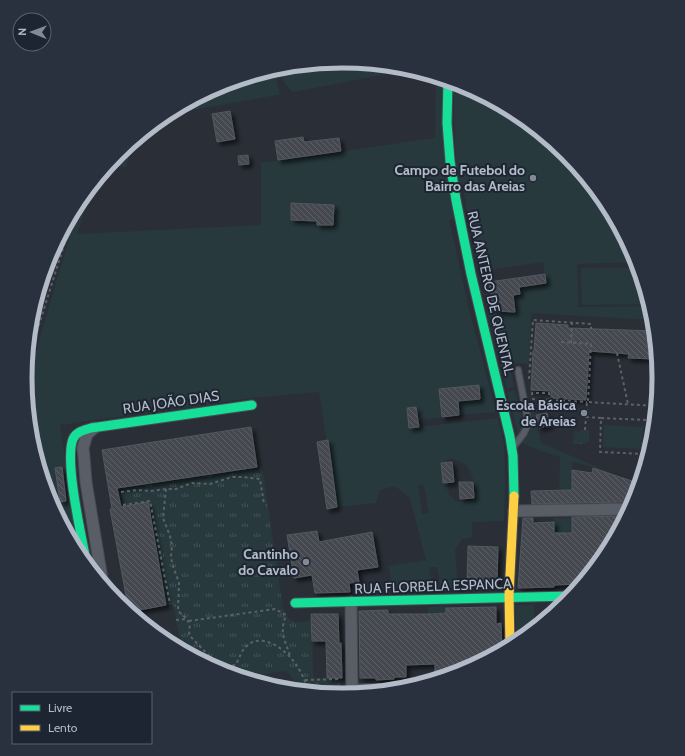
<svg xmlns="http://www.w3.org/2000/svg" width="685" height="756" viewBox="0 0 685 756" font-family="Cabin,sans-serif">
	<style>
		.green { fill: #27393d; fill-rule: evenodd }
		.park { fill: url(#park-tufts) }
		.building { fill: url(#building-back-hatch); stroke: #52575f; filter: url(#shadow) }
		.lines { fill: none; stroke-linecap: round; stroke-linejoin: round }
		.lane-casing { stroke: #484b52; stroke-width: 8 }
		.street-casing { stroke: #484b52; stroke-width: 13 }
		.fast-casing { stroke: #484b52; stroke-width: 11 }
		.slow-casing { stroke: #484b52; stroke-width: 11 }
		.path { stroke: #5b6167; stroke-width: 2; stroke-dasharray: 3 3; stroke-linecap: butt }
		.lane { stroke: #595d65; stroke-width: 5.5 }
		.street { stroke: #595d65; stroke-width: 11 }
		.fast { stroke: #16e098; stroke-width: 9 }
		.slow { stroke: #ffcf43; stroke-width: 9 }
		.poi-dot { fill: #838a95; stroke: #1d2532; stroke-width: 1.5 }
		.labels { text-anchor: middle; stroke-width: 4; stroke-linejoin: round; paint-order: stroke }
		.poi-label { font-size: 14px; font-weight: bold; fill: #b3bbc8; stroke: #1d2532; text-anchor: end }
		.street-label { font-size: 14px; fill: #b3bbc8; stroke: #1d2532 }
		.rim { fill: none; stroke: #b3bbc8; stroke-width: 5 }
	</style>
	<defs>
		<pattern id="park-tufts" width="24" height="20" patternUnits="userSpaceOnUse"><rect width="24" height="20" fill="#27393d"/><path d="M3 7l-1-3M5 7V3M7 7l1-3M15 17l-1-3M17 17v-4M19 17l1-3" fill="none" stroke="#445458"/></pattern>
		<pattern id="building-back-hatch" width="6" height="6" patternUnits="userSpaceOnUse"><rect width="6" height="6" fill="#44484f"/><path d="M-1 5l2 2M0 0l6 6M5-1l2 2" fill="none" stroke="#5d6067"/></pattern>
		<filter id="shadow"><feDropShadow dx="3.5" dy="3.5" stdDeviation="2" flood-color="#0009"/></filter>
	</defs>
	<rect width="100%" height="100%" fill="#2a2f37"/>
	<g class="green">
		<polygon points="343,61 405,67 413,69 293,92 284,83 280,67"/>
		<polygon points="275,71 279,92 282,94 165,115 221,85 256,74"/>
		<path d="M436,76L442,78L454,219H449L469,309L496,412L459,415L458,401L480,399L479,385L439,389L442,417L418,420L416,407L407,408L409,428L498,418L504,444L505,477L504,521L472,522V537L462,539L455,549L458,589H441L437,567H429L432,585L392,590L389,566L426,560L410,498L396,487H390L380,490L376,503L337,507L319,392L252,398L60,425L80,556L49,499L31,440L26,385L81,198L93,185L77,234L261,225V163L435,138ZM451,458C455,460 463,462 466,465C473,472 476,491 475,500L456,502L449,494L448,483H443L441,464ZM424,485L429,513L422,514L418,486Z"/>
		<polygon points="453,81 464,85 519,114 567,154 607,202 636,257 638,262 577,264 578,307 651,306 654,320 531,313 529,364 509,363 514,387 507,389 487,311 515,312 513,295 520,293 519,287 546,283 543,262 479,271 468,216 463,186 459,181 456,166"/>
		<polygon points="133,141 126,167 108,166 118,153"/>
		<polygon points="70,218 27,353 31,316 49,256"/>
		<polygon points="581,268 639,268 650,304 582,305"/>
		<polygon points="515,390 524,425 523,429 518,434 507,392"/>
		<polygon points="532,401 541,443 618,476 572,461 572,490 559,491 560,457 533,448 520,442 528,435 530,430"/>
		<polygon points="604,425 643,427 642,449 603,447"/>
		<polygon points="554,518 572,518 572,533 554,543"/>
		<polygon points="516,605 534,605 534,630 532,631 516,632"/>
		<polygon points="446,606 446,613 433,613 433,634 428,643 428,607"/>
	</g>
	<g class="park">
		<polygon points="581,430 589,430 589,442 585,442 585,444 573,444 574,431 580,432"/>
		<path d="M262,467L283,608C288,623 298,626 312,619L313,678H340L341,695L296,691C294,682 293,673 283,671L244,678L221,671L182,650L173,604L166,605L148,503L123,507L120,488Z"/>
	</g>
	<g class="building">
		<polygon points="230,111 235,139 217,142 212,114"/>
		<polygon points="303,137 304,142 339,138 341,151 278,160 275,141"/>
		<polygon points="248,155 249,164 239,165 238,156"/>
		<polygon points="291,203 334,205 333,225 317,225 317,221 291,220"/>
		<polygon points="545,274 546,283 519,287 520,294 513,295 515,312 494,311 489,282"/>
		<polygon points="536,323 568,325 568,328 655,331 658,357 656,357 655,359 628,358 629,354 589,351 586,400 551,398 551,391 531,390 533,351 534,351"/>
		<polygon points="479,385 480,399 458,401 459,415 442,417 439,389"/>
		<polygon points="416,407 419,427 409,428 407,408"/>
		<polygon points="547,413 550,425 539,428 536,415"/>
		<polygon points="251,427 257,467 117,488 121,507 148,502 166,605 129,612 110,509 112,509 102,450"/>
		<polygon points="328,440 337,507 327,509 317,442"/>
		<polygon points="452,462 454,482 443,483 441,463"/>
		<polygon points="62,467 66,501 60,502 55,468"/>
		<polygon points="593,468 641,484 638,492 632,492 633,500 623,501 623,502 532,504 531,491 572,490 572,470 592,473"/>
		<polygon points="459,482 473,482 474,498 460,499"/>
		<polygon points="623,516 624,522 617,536 608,536 608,552 606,555 582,584 554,585 554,587 518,588 523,518 533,518 533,523 554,522 554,533 572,533 572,517"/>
		<polygon points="317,531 319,542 372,532 378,567 357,570 359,582 349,583 350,592 315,593 312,575 294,578 287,535"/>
		<polygon points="468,546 498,547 497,583 467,582"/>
		<polygon points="496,607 496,624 501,623 502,651 464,671 448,676 435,677 435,664 406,665 406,677 394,677 394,679 376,680 376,678 360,678 359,611 388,610 388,614 433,614 446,613 446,608"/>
		<polygon points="311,614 338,614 339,643 341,643 342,678 327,678 326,641 312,641"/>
	</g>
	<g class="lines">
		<defs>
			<path id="lane" d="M513,447C520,438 527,432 528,421L518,370"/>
			<g id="street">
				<polyline points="94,428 87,434 83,448 84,457 86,482 103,585"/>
				<polyline points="514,511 631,509"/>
				<polyline points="351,602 352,695"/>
				<polyline points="352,690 407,689"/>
			</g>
			<g id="fast">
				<polyline points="448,80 447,123 450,161 456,200 471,274 510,437 513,456 514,496"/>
				<path d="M87,565C82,539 64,461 73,439C76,432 84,430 91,428L252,405"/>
				<polyline points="295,603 572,596"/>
			</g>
			<polyline id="slow" points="510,647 509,595 514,496"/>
		</defs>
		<use href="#lane" class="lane-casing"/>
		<use href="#street" class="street-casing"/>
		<use href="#fast" class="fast-casing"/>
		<use href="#slow" class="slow-casing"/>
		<g class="path">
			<polyline points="561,342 591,344 588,402"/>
			<polyline points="571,343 572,323"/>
			<polyline points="617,353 628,404"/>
			<polyline points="26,366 76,207"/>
			<polyline points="529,379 533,320 591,324 591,329"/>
			<polyline points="532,395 532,393 549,393 549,400"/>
			<polyline points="532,399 587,402"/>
			<polyline points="586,417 601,418"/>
			<polyline points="585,430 587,402 657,406"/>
			<polyline points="646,454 648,420 601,418 600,452 646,454 649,455"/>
			<path d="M166,489L163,518L170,536L172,546L171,556L172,563L179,583L178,611C188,620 191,621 189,635L213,660L224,668L235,665C240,659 241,649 248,645C255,639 263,640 271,643C292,653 302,671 309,692"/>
			<polyline points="121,492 137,490 151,491 166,489 176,489 192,483 210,484 232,477 242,477 260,479 264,504"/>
			<polyline points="123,505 150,501 170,604"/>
			<polyline points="176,620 186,619"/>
			<path d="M189,621L275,609L286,615C279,634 285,639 290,656"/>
			<polyline points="305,680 341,679"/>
		</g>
		<use href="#lane" class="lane"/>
		<use href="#street" class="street"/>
		<use href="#fast" class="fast"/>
		<use href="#slow" class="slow"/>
	</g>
	<g class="poi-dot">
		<circle cx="533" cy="178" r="4"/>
		<circle cx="584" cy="413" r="4"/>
		<circle cx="306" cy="562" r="4"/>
	</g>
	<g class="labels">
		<g class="poi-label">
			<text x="525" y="175">Campo de Futebol do<tspan x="525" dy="16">Bairro das Areias</tspan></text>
			<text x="576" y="410">Escola Básica<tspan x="576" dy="16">de Areias</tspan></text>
			<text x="298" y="559">Cantinho<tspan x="298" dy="16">do Cavalo</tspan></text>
		</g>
		<g class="street-label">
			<text transform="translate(491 293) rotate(77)" y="5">RUA ANTERO DE QUENTAL</text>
			<text transform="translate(171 402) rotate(-8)" y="5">RUA JOÃO DIAS</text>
			<text transform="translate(433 586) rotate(-2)" y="5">RUA FLORBELA ESPANCA</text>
		</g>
	</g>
	<path d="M0 0H685V756H0ZM32 378a310 310 0 1 1 620 0a310 310 0 1 1-620 0Z" fill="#29313e" fill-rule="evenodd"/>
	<path class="rim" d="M32 378a310 310 0 1 1 620 0a310 310 0 1 1-620 0Z"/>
	<rect x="12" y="692" width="140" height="52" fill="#1d2532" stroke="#59616e"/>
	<rect x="20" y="705" width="20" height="6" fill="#16e098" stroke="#59616e"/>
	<text x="48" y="712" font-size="12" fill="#b3bbc8">Livre</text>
	<rect x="20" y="725" width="20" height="6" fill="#ffcf43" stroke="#59616e"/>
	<text x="48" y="732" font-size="12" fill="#b3bbc8">Lento</text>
	<g transform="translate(32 32) rotate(271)"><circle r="19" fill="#1d2532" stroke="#59616e"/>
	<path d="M0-3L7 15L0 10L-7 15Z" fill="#838a95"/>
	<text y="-6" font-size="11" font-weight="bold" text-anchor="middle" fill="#b3bbc8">N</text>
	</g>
</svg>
